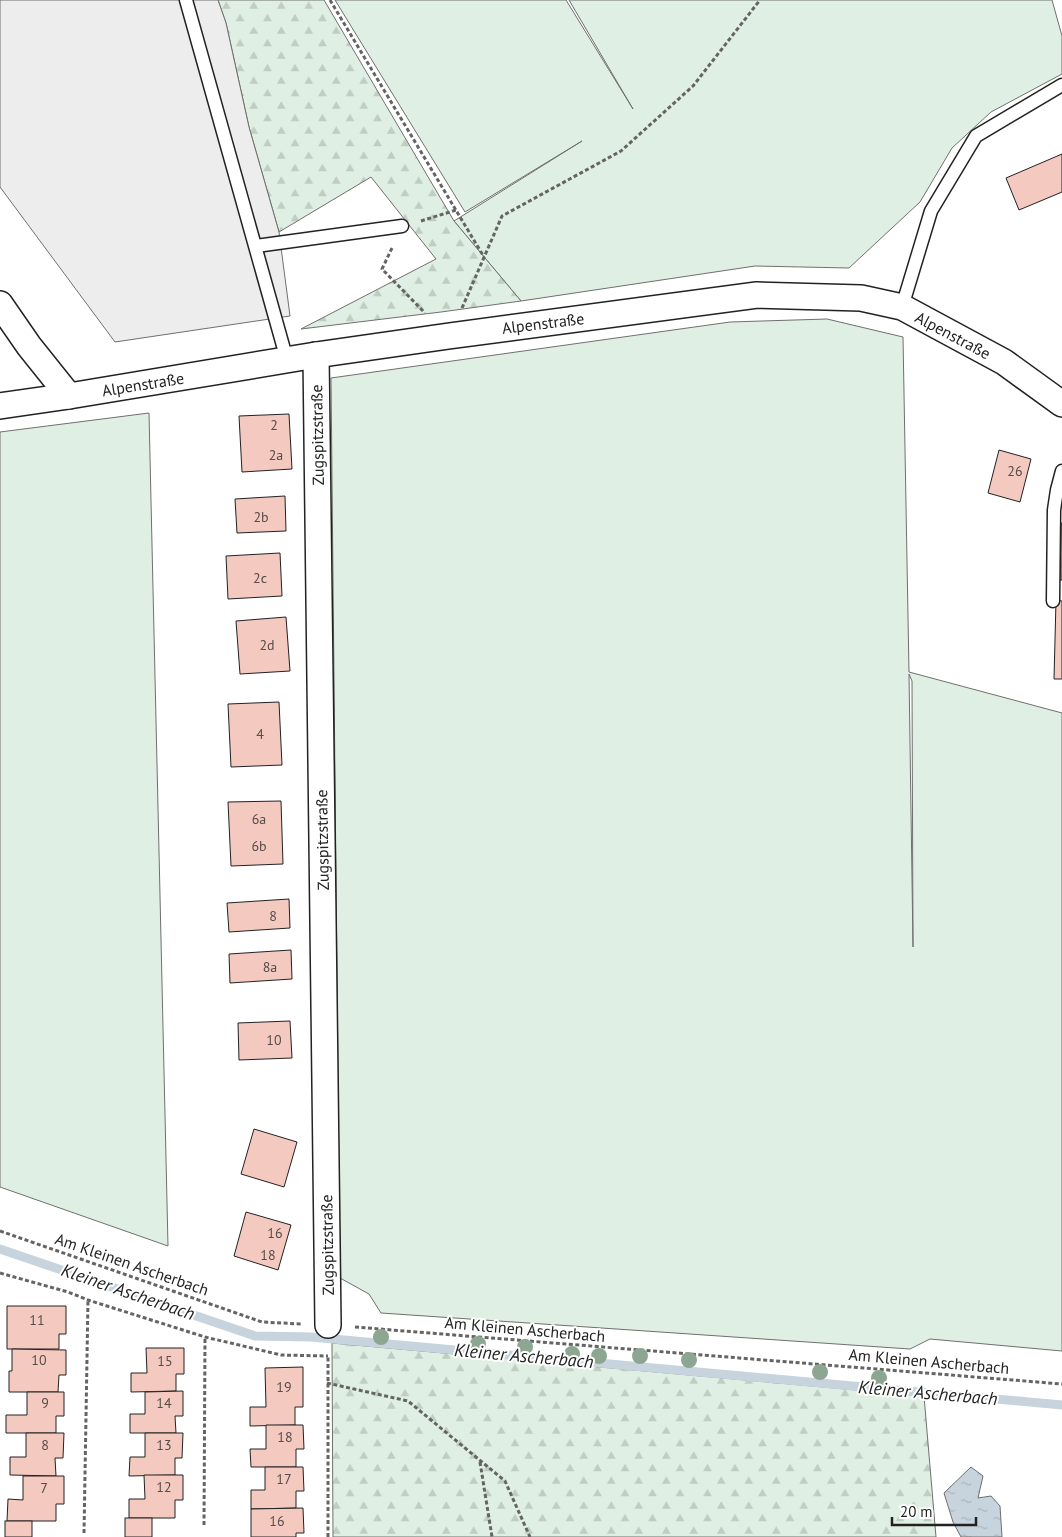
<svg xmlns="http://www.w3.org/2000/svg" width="1062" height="1537" viewBox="0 0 1062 1537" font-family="'PT Sans',sans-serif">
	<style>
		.green { fill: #e0efe3; stroke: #6f6f6f; fill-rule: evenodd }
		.forest { fill: url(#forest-firs); stroke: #6f6f6f }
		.parking { fill: #ededed; stroke: #6f6f6f }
		.water { fill: url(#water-ripples); stroke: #6f6f6f }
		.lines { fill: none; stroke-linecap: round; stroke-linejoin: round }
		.stream { stroke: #c7d3dd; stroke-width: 9 }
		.building { fill: #f3c9c0; stroke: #222 }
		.lane-casing { stroke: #222; stroke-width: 15 }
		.street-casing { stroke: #222; stroke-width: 28 }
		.path { stroke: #646464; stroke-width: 3; stroke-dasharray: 4 2.5; stroke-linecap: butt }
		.lane { stroke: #fff; stroke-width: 12 }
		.street { stroke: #fff; stroke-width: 25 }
		.tree { fill: #8da692 }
		.labels { text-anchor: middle; stroke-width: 4; stroke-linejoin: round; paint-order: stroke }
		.number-label { font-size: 14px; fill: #564c4a }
		.street-label { font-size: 16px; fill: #222; stroke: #fff }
		.water-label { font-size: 18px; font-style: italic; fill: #222; stroke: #fff }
	</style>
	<defs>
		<pattern id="forest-firs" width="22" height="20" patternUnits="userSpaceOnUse" patternTransform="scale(1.25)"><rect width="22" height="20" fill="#e0efe3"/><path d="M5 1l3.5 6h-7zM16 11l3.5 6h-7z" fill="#c0cdc2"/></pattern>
		<pattern id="water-ripples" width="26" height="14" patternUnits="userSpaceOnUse" patternTransform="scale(1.25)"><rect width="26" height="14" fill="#c7d3dd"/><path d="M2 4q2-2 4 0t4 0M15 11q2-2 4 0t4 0" fill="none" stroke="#abb5bd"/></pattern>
	</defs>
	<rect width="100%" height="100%" fill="#fff"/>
	<g class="green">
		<polygon points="335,0 566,0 633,109 569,0 1052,0 1062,36 1062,74 991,112 952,148 920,202 849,268 755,266 521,301 454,221 582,141 465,212"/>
		<path d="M827,319L903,337L909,672L1062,713V1351L930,1339L910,1349L381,1313L369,1294L340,1278L331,378L730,322ZM909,674L912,681L913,947Z"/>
		<polygon points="149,413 168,1246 0,1187 0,432"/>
	</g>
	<g class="forest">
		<polygon points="218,0 324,0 454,221 521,301 441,312 301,329 436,259 371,177 279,232 249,127 226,23"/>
		<polygon points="332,1343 924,1396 936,1537 333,1537"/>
	</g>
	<polygon class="parking" points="0,0 218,0 226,23 249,127 279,232 290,316 115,342 0,187"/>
	<polygon class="water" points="971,1467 983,1476 978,1498 991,1496 1000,1506 1002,1537 961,1537 953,1522 944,1493"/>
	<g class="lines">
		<polyline class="stream" points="0,1249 255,1336 311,1337 1062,1405"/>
	</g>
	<g class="building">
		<polygon points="1062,154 1062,192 1019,210 1006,178"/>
		<polygon points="289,414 292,469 242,472 239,416"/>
		<polygon points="999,450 1031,459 1020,502 988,493"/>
		<polygon points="285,496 286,531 237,533 235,499"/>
		<polygon points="1061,523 1062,523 1062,580 1060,580"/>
		<polygon points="280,553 282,596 228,599 226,556"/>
		<polygon points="1056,600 1062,601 1062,679 1054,679"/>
		<polygon points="286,617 290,671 240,674 236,621"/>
		<polygon points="279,702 282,765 231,767 228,704"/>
		<polygon points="281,801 283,864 231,866 228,802"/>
		<polygon points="289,899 290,928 229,932 227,903"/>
		<polygon points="291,950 292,979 230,983 229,954"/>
		<polygon points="290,1021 292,1058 239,1060 238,1023"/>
		<polygon points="254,1129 297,1142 284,1187 241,1174"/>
		<polygon points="246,1212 291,1225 278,1270 234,1256"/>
		<polygon points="7,1306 66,1306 66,1334 59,1334 59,1349 7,1349"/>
		<polygon points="146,1348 184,1348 184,1374 176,1374 176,1391 131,1392 131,1373 147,1373"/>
		<polygon points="12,1349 66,1350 66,1375 59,1375 58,1392 9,1392 9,1371 12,1371"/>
		<polygon points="303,1367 303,1407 295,1407 295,1425 250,1426 250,1407 266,1407 265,1368"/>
		<polygon points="183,1391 183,1416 175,1416 176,1433 130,1433 130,1414 145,1414 145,1392"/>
		<polygon points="27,1392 64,1392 64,1416 56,1416 56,1433 6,1433 6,1415 27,1415"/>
		<polygon points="266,1425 303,1425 304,1449 296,1449 296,1467 251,1467 250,1449 266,1449"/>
		<polygon points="26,1433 64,1433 63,1458 55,1458 56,1476 10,1475 10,1457 26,1457"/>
		<polygon points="145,1433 183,1433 182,1458 175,1458 175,1475 129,1476 130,1457 145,1457"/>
		<polygon points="265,1467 303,1467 304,1491 296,1491 296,1508 251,1509 251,1490 265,1490"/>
		<polygon points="144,1475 183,1475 183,1500 175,1500 175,1518 129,1518 129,1499 145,1499"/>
		<polygon points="23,1476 64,1476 64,1504 56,1504 56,1521 7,1521 8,1499 23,1500"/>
		<polygon points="303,1508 304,1533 296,1533 296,1537 251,1537 251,1509"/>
		<rect x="125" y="1518" width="27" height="19"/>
		<rect x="5" y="1521" width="27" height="16"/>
	</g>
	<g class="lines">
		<defs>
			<g id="lane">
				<polyline points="186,0 287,360"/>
				<polyline points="256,246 402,226"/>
				<polyline points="902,307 931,211 976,136 1062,85"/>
				<polyline points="1053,601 1054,510 1057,490 1062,471"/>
			</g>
			<g id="street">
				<polyline points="0,304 29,346 69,396"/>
				<polyline points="316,355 328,1325"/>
				<polyline points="0,406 69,396 316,355 449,336 757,295 861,298 902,307 1004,362 1062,404"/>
			</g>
		</defs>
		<use href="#lane" class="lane-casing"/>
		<use href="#street" class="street-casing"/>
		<g class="path">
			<polyline points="330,0 484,257"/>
			<polyline points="421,221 456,210"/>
			<polyline points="392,248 382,269 425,313"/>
			<polyline points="462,308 502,216 621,151 693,86 760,0"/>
			<polyline points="0,1231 262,1322 301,1324"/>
			<polyline points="0,1273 68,1292 88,1300 205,1337 281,1355 328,1356"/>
			<polyline points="355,1327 1062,1384"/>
			<polyline points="327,1383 408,1401 505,1481 530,1537"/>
			<polyline points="480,1462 492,1537"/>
			<polyline points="204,1525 205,1337"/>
			<polyline points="84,1533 88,1300"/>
			<polyline points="328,1537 328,1355"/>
		</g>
		<use href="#lane" class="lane"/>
		<use href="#street" class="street"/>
	</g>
	<g class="tree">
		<circle cx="381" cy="1337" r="8"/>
		<circle cx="478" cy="1344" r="8"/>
		<circle cx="525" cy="1347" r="8"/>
		<circle cx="572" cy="1354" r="8"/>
		<circle cx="599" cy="1356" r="8"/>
		<circle cx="640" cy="1356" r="8"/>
		<circle cx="689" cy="1360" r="8"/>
		<circle cx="820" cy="1372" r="8"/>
		<circle cx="879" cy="1378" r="8"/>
	</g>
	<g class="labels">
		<g class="number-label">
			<text x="274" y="430">2</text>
			<text x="276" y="460">2a</text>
			<text x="1015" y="476">26</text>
			<text x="261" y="522">2b</text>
			<text x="260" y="583">2c</text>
			<text x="267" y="650">2d</text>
			<text x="260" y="739">4</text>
			<text x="259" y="824">6a</text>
			<text x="259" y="851">6b</text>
			<text x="273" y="921">8</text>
			<text x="270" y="972">8a</text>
			<text x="274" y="1045">10</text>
			<text x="275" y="1238">16</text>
			<text x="268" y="1260">18</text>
			<text x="37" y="1325">11</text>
			<text x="39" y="1365">10</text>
			<text x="165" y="1366">15</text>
			<text x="284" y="1392">19</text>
			<text x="45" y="1408">9</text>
			<text x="164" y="1408">14</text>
			<text x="285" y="1442">18</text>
			<text x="45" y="1450">8</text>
			<text x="164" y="1450">13</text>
			<text x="284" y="1484">17</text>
			<text x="164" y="1492">12</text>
			<text x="44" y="1493">7</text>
			<text x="277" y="1526">16</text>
		</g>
		<g class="street-label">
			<text transform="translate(543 323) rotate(-7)" y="6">Alpenstraße</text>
			<text transform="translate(953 335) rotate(28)" y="6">Alpenstraße</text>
			<text transform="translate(143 384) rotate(-9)" y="6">Alpenstraße</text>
			<text transform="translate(317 435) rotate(-91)" y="6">Zugspitzstraße</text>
			<text transform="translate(322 840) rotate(-91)" y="6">Zugspitzstraße</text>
			<text transform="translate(327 1245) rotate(-91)" y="6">Zugspitzstraße</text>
			<text transform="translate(132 1264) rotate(19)" y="6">Am Kleinen Ascherbach</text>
			<text transform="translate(525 1329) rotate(5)" y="6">Am Kleinen Ascherbach</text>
			<text transform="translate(929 1361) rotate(5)" y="6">Am Kleinen Ascherbach</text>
		</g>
		<g class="water-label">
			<text transform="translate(128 1292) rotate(19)" y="6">Kleiner Ascherbach</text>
			<text transform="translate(524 1356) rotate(5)" y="6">Kleiner Ascherbach</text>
			<text transform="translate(928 1393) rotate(5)" y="6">Kleiner Ascherbach</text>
		</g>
	</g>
	<path d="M892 1517v8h84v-8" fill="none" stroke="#222222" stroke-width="2.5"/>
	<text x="900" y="1517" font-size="15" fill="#222222" stroke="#ffffff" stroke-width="4" paint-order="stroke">20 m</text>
</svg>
